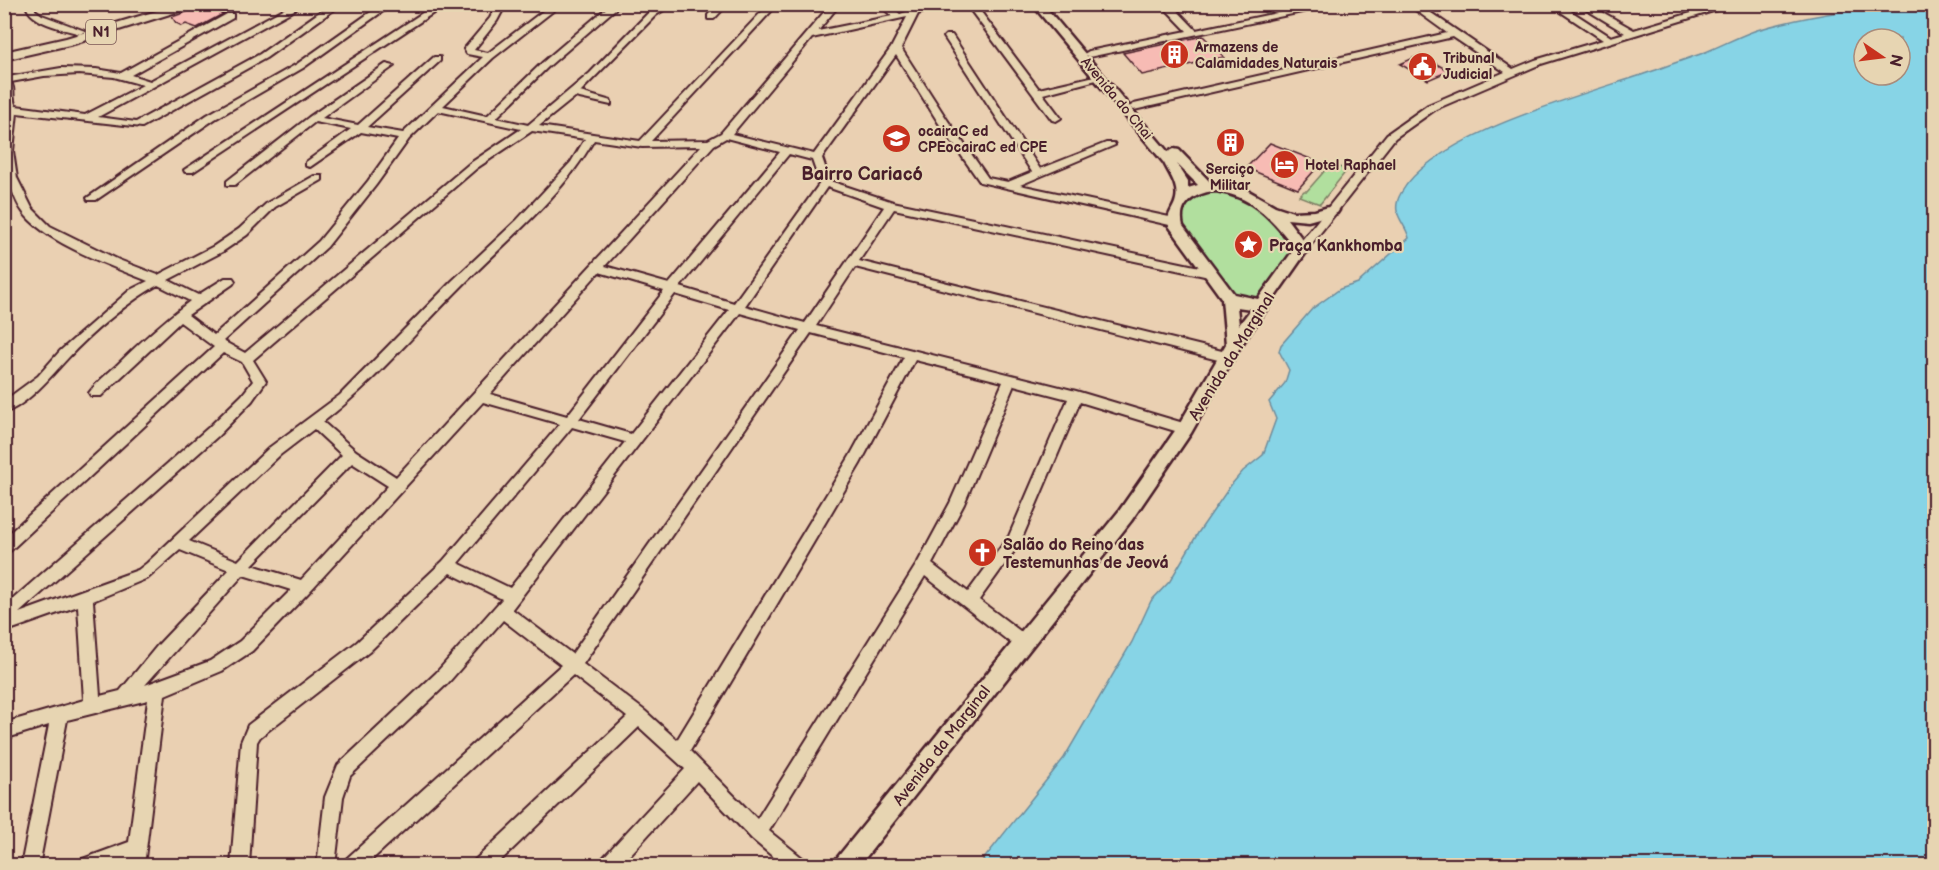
<svg xmlns="http://www.w3.org/2000/svg" width="1939" height="870" viewBox="0 0 1939 870" font-family="'Balsamiq Sans',sans-serif">
	<style>
		.green { fill: #b1df9e; stroke: #7e7f64; stroke-width: 1.5 }
		.water { fill: #87d4e6; stroke: #6f8c9b; stroke-width: 1.5; fill-rule: evenodd }
		.building { fill: #f7bbb4; stroke: #4a1f2b; stroke-width: 1.5 }
		.lines { fill: none; stroke-linecap: round; stroke-linejoin: round }
		.minor-casing { stroke: #4a1f2b; stroke-width: 4 }
		.major-casing { stroke: #4a1f2b; stroke-width: 5 }
		.highway-casing { stroke: #4a1f2b; stroke-width: 4 }
		.minor { fill: #e7d5b2; fill-rule: evenodd }
		.major { fill: #e7d5b2; fill-rule: evenodd }
		.highway { fill: #e7d5b2; fill-rule: evenodd }
		.labels { text-anchor: middle; stroke-width: 4.5; stroke-linejoin: round; paint-order: stroke }
		.far-poi-label { font-size: 14px; font-weight: bold; fill: #4a1f2b; stroke: #e7d5b2; text-anchor: start }
		.far-street-label { font-size: 14px; fill: #4a1f2b; stroke: #e7d5b2 }
		.shield { fill: #e7d5b2; stroke: #795654; stroke-width: 1.5 }
		.shield-label { font-size: 15px; font-weight: bold; fill: #4a1f2b }
		.poi-label { font-size: 16px; font-weight: bold; fill: #4a1f2b; stroke: #e7d5b2; text-anchor: start }
		.street-label { font-size: 16px; fill: #4a1f2b; stroke: #e7d5b2 }
		.far-district-label { font-size: 18px; font-weight: bold; fill: #4a1f2b; stroke: #e7d5b2 }
	</style>
	<rect width="100%" height="100%" fill="#ead0b2"/>
	<filter id="ink" filterUnits="userSpaceOnUse"><feTurbulence type="fractalNoise" baseFrequency=".0167" numOctaves="2"/><feDisplacementMap in="SourceGraphic" scale="12" xChannelSelector="R" yChannelSelector="G"/><feConvolveMatrix kernelMatrix="1 2 1 2 8 2 1 2 1" color-interpolation-filters="sRGB"/></filter>
	<g filter="url(#ink)">
		<g class="green">
			<polygon points="1256,5 1316,5 1267,15"/>
			<polygon points="1326,162 1347,170 1320,204 1299,196 1304,191 1307,191 1327,168 1323,165"/>
			<polygon points="1222,190 1255,201 1264,209 1296,247 1260,300 1231,297 1179,229 1181,205 1197,191"/>
		</g>
		<path class="water" d="M1891,5H1934V865H979L1064,758L1132,642L1151,601L1170,581L1198,533L1231,485L1243,471L1263,455L1276,419L1269,402L1285,383L1289,370L1279,351L1281,345L1312,309L1340,289L1358,283L1409,238C1405,221 1389,214 1401,193C1435,132 1591,93 1656,70C1671,64 1687,59 1703,53C1721,46 1739,36 1757,30C1801,17 1846,10 1891,5ZM1864,39H1900V75H1864Z"/>
		<g class="building">
			<polygon points="206,5 223,14 197,28 186,24 182,26 176,23 172,17"/>
			<polygon points="1203,36 1224,57 1142,75 1123,53"/>
			<polygon points="1420,55 1449,71 1428,80 1400,64"/>
			<polygon points="1270,143 1321,163 1298,189 1246,168"/>
			<polygon points="981,541 995,549 983,565 969,557"/>
		</g>
		<g class="lines">
			<defs>
				<g id="minor">
					<path d="M26,4H35V10L42,15L85,31L80,34C64,29 28,23 26,4Z"/>
					<path d="M293,4H305L98,117L136,122L260,54L331,4H342L266,58L142,127L17,113L13,151L17,178L32,208L50,226L119,260L158,275L214,246L239,229L267,203L314,176H322V180L275,207L247,235L222,252L168,280L198,295L225,278H233L235,281L233,284L188,315L214,335L319,241L368,181L398,139L361,132L310,167L306,166V162L351,129L315,122L235,185H227V181L309,117L386,64L394,66L322,118L358,125L434,57H440V61L367,127L403,133L483,57L467,54L464,49L490,18L497,4H506L497,21L474,50L488,53L552,4H562L493,58L443,106L487,116L543,62L611,4H621L549,66L496,118L528,125L590,73L650,11L662,4H673L656,15L580,92L611,101V105L575,97L539,126L640,141L769,4H778L651,141L708,140L721,133L831,4H840L818,31L892,16L878,4H888L900,14L930,4H945L918,14L901,48L948,121L988,178L1008,182L1032,172L944,37L946,35H952L1040,169L1106,143H1114L1115,145L1020,185L1174,218L1178,219V225L1174,226L980,182L938,122L896,55L822,158L830,181L893,202L1209,269L1215,273L1209,277L894,209L859,261L1226,352L1232,357L1226,362L855,267L816,326L1076,391L1190,425L1192,429L1185,434L1080,402L1020,543L979,600L1028,637L1030,642L1028,647L1022,649L1016,647L925,576L769,831L805,860L808,866H784L752,839L697,781L620,866H598L601,860L685,769L639,727L495,866H472L475,860L627,717L573,675L365,866H342L345,860L561,665L503,620L448,683L350,776L343,797L335,866H317L325,797L338,765L436,673L502,599L450,573L369,652L260,737L257,742L249,866H231L241,742L248,725L357,642L443,561L560,424L483,402L309,592L252,651L222,671L165,695L144,866H126L127,861L113,866H77L80,860L129,842L148,700L67,720L39,866H21L49,725L4,739V723L84,700L78,606L4,632V607L208,428L242,395L253,381L242,362L223,353L9,552L4,554V538L214,347L180,322L101,396H91L89,393C96,383 107,374 116,366C139,343 164,321 190,301L158,285C130,300 90,334 68,358C51,376 28,405 4,413V401L38,376L60,351L130,290L148,281C113,267 44,242 23,212C16,203 13,192 9,182L4,183L7,109L4,105V75L8,77L61,68L96,69L121,73L227,14H233V18L131,75L150,81ZM907,17L891,48L814,154L732,134L812,38ZM79,74L114,77L143,85L85,115L16,106C11,98 16,90 11,82L44,76ZM438,111L521,129L469,164L245,353L223,341L327,247L376,185L409,139ZM532,131L585,139L571,162L517,220L452,281L340,395L270,447L147,563L138,570L19,613L218,436L252,401L266,381L253,360L477,168ZM726,138L780,152L669,284L605,266L714,145ZM594,140L642,147L701,146L396,477L356,451L323,422C374,383 415,333 460,288C507,240 560,199 594,140ZM789,154L812,160L820,183L734,303L680,287ZM827,187L884,207L805,323L745,306ZM599,272L664,291L567,416L490,394ZM675,294L729,310L631,434L579,419ZM740,313L800,330L572,654L512,609ZM811,333L904,357L850,456L677,740L645,711L583,664ZM915,360L1003,382L950,503L918,562L757,819L690,751L860,464ZM1014,385L1068,399L1009,536L968,592L932,564L964,504ZM572,427L625,442L510,588L458,563ZM314,429L342,455L238,561L189,541L280,455ZM352,463L388,486L301,580L252,565ZM180,550L229,570L157,646L120,691L100,696L93,601L148,578ZM243,575L291,590L240,641L210,661L145,685Z"/>
					<polygon points="382,4 393,4 303,68 215,119 96,200 88,200 87,198 207,115 297,64"/>
					<polygon points="436,4 447,4 193,172 185,172 184,170"/>
					<polygon points="718,4 728,4 714,19 708,19 708,15"/>
					<polygon points="966,4 975,4 1039,89 1099,75 1104,78 1043,94 1061,118 1056,121 1052,120"/>
					<polygon points="1161,4 1171,4 1196,30 1320,4 1340,4 1089,57 1084,54 1089,51 1187,31"/>
					<polygon points="1407,4 1418,4 1513,69 1535,60 1603,40 1549,4 1560,4 1611,37 1625,33 1577,4 1588,4 1634,30 1721,4 1736,4 1541,64 1436,109 1395,138 1306,251 1302,252 1296,248 1298,245 1387,134 1428,105 1505,72 1453,37 1134,110 1129,107 1134,104 1447,33"/>
				</g>
				<path id="major" d="M1032,4H1043L1168,152L1174,149L1179,150L1211,183L1245,189L1275,206L1293,212L1315,211L1332,206L1339,210L1337,213L1308,221L1287,219L1309,248L1240,347L1191,433L1131,521L859,866H834L837,858L1119,511L1179,425L1226,344L1222,299L1169,226C1166,213 1174,210 1176,199C1179,186 1169,173 1164,163ZM1177,164L1198,185L1188,188V181ZM1216,191C1254,197 1272,219 1295,248L1258,299L1234,294L1183,226C1177,204 1196,192 1216,191ZM1237,307L1251,309L1239,325Z"/>
				<polygon id="highway" points="180,4 202,4 74,44 4,60 4,52 66,38"/>
			</defs>
			<use href="#minor" class="minor-casing"/>
			<use href="#major" class="major-casing"/>
			<use href="#highway" class="highway-casing"/>
			<use href="#minor" class="minor"/>
			<use href="#major" class="major"/>
			<use href="#highway" class="highway"/>
		</g>
	</g>
	<defs>
		<symbol id="building-disc" viewBox="-11 -11 22 22"><circle r="9.5" fill="#c8321e" stroke="#e7d5b2"/><path d="M-4-6H4V6H1V3H-1V6H-4ZM-2.5-4.3h1.7v1.8h-1.7ZM.8-4.3h1.7v1.8H.8ZM-2.5-1h1.7V.8h-1.7ZM.8-1h1.7V.8H.8Z" fill="#fff"/></symbol>
		<symbol id="civic-disc" viewBox="-11 -11 22 22"><circle r="9.5" fill="#c8321e" stroke="#e7d5b2"/><path d="M-.6-6.5H3V-4.5H.6V-3L4-1V1h2V6H-6V1h2V-1L-.6-3ZM-1.2 2.5V6h2.4V2.5Z" fill="#fff"/></symbol>
		<symbol id="school-disc" viewBox="-11 -11 22 22"><circle r="9.5" fill="#c8321e" stroke="#e7d5b2"/><path d="M0-5L7-2L0 1L-7-2ZM-4 1L0 2.5L4 1V4Q0 6-4 4Z" fill="#fff"/></symbol>
		<symbol id="hotel-disc" viewBox="-11 -11 22 22"><circle r="9.5" fill="#c8321e" stroke="#e7d5b2"/><path d="M-6-4.5h1.5V1H6V5H4.5V3h-9V5H-6ZM-4 0a1.8 1.8 0 1 1 3.6 0ZM.5 0V-2.5h3Q6-2.5 6 0Z" fill="#fff"/></symbol>
		<symbol id="sight-disc" viewBox="-11 -11 22 22"><circle r="9.5" fill="#c8321e" stroke="#e7d5b2"/><path d="M0-6L1.8-2.2L6-1.7L2.9 1.2L3.7 5.4L0 3.3L-3.7 5.4L-2.9 1.2L-6-1.7L-1.8-2.2Z" fill="#fff"/></symbol>
		<symbol id="church-disc" viewBox="-11 -11 22 22"><circle r="9.5" fill="#c8321e" stroke="#e7d5b2"/><path d="M-1.2-6h2.4v3.5h3.3v2.4h-3.3V6h-2.4V-.1h-3.3v-2.4h3.3Z" fill="#fff"/></symbol>
	</defs>
	<g fill-rule="evenodd">
		<use href="#building-disc" x="1158" y="38" width="33" height="33"/>
		<use href="#civic-disc" x="1406" y="50" width="33" height="33"/>
		<use href="#school-disc" x="880" y="122" width="33" height="33"/>
		<use href="#building-disc" x="1214" y="126" width="33" height="33"/>
		<use href="#hotel-disc" x="1268" y="148" width="33" height="33"/>
		<use href="#sight-disc" x="1232" y="228" width="33" height="33"/>
		<use href="#church-disc" x="966" y="536" width="33" height="33"/>
	</g>
	<g class="labels">
		<g class="far-poi-label">
			<text x="1195" y="52">Armazens de<tspan x="1195" dy="16">Calamidades Naturais</tspan></text>
			<text x="1443" y="63">Tribunal<tspan x="1443" dy="16">Judicial</tspan></text>
			<text x="918" y="136">ocairaC ed<tspan x="918" dy="16">CPEocairaC ed CPE</tspan></text>
			<text x="1305" y="170">Hotel Raphael</text>
			<text x="1230" y="174" text-anchor="middle">Serciço<tspan x="1230" dy="16">Militar</tspan></text>
		</g>
		<g class="far-street-label">
			<text transform="translate(1117 98) rotate(50)" y="5">Avenida do Chai</text>
		</g>
		<rect class="shield" x="86" y="20" width="30" height="24" rx="4.5"/>
		<g class="shield-label">
			<text x="101" y="37">N1</text>
		</g>
		<g class="poi-label">
			<text x="1269" y="251">Praça Kankhomba</text>
			<text x="1003" y="550">Salão do Reino das<tspan x="1003" dy="18">Testemunhas de Jeová</tspan></text>
		</g>
		<g class="street-label">
			<text transform="translate(1231 356) rotate(-58)" y="6">Avenida da Marginal</text>
			<text transform="translate(941 745) rotate(-52)" y="6">Avenida da Marginal</text>
		</g>
		<g class="far-district-label">
			<text x="862" y="180">Bairro Cariacó</text>
		</g>
	</g>
	<rect width="1939" height="870" fill="none" stroke="#e7d5b2" stroke-width="24"/>
	<rect x="12" y="12" width="1915" height="846" fill="none" stroke="#4a1f2b" stroke-width="2" filter="url(#ink)"/>
	<g transform="translate(1882 57) rotate(104)"><circle r="28" fill="#e7d5b2" stroke="#a88c7c" stroke-width="1.5"/>
	<path d="M0-4.5L10 22L0 15L-10 22Z" fill="#c8321e"/>
	<text y="-9" font-size="16" font-weight="bold" text-anchor="middle" fill="#4a1f2b">N</text>
	</g>
</svg>
